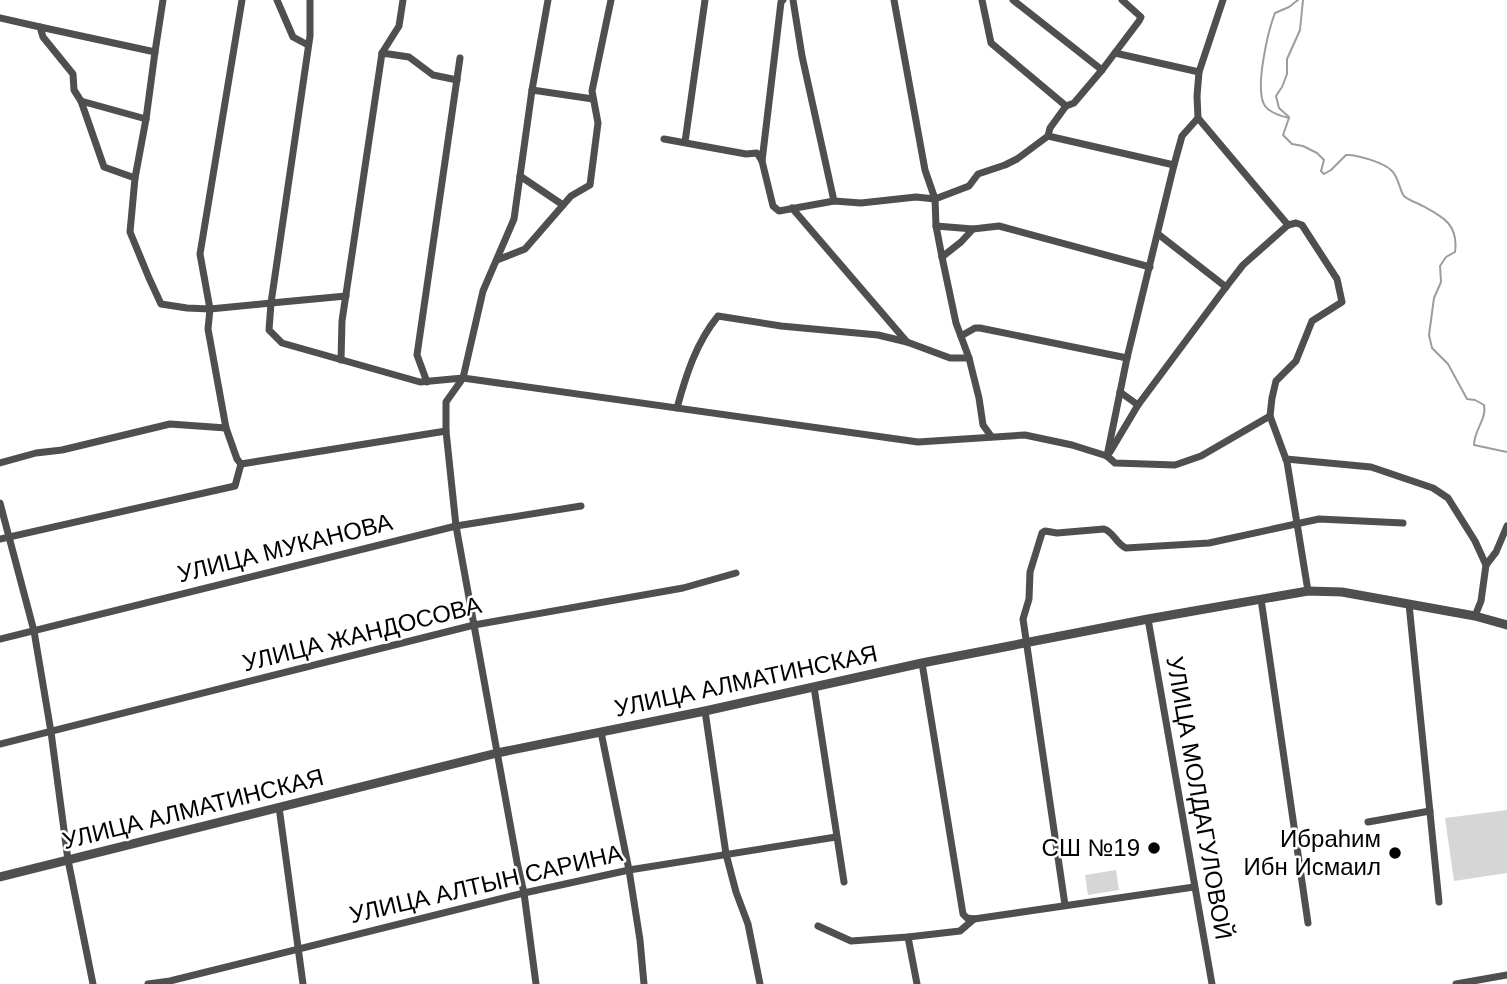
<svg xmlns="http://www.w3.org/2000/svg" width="1507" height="984" viewBox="0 0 1507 984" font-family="Arial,sans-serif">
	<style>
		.green { fill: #d6d6d6 }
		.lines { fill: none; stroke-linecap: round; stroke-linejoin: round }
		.stream { stroke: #9d9d9d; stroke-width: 2 }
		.minor { stroke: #4f4f4f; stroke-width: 7 }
		.tertiary { stroke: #4f4f4f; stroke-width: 9 }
		.poi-dot { fill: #000; stroke: #fff; stroke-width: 2.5 }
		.labels { text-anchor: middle; stroke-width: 5; stroke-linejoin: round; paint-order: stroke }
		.street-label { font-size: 24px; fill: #000; stroke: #fff }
		.poi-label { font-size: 24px; fill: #000; stroke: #fff; text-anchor: end }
	</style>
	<rect width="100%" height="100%" fill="#fff"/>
	<g class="green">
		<polygon points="1507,810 1507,873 1454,881 1445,818"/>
		<polygon points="1116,870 1119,890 1088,895 1085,875"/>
	</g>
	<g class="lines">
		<g class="stream">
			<path d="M1298,0L1289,7L1275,13C1268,31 1254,90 1265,106C1270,113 1281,116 1289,118L1283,135L1292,144L1303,146L1317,153L1324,160L1321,171L1324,174L1331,170L1346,155C1356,154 1385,163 1392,171C1399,178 1399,189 1404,196C1407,199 1414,202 1419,204C1441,216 1459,223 1455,252L1446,257L1440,266L1441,282L1434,298L1429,335L1432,348L1448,364L1467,399L1475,400L1484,405C1487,419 1474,430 1474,445L1507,452"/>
			<polyline points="1289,117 1279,108 1276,96 1282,87 1287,74 1287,59 1300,30 1303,0"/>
		</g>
		<g class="minor">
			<polyline points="277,0 293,37 308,45"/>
			<polyline points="310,0 310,36 271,303 346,296"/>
			<polyline points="793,0 802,56 834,201"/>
			<polyline points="894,0 925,170 935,199 936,226 942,257 956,323 969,358"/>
			<polyline points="982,0 991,43 1066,106"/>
			<polyline points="1013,0 1102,70"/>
			<polyline points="0,18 40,27 43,37 73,74 74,90 81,101 104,167 135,178 130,232 149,278 161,304 187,308 210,309 200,254 242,0"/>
			<polyline points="40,27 155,52 146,119"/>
			<polyline points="155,52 163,0"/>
			<polyline points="382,53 399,26 403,0"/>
			<polyline points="1115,53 1199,72"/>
			<polyline points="532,90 593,99"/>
			<polyline points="81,101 146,119 135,178"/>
			<polyline points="1198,118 1288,225"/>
			<polyline points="1048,136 1174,165"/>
			<polyline points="664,139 746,154 757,153 762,161 773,206 779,211 834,201 861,203 916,197 935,199 969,186 978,174 1005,165 1017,159 1048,136 1050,128 1066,106 1074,103 1102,70 1139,21 1141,17 1122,0"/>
			<polyline points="685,142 705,0"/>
			<polyline points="762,161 781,2 783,0"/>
			<polyline points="520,176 563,205"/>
			<polyline points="792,208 907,342"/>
			<polyline points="1288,225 1296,223 1302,225 1337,279 1342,302 1312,321 1296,361 1276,381 1272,398 1270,416 1287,462 1308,591"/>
			<polyline points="936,226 973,229"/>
			<polyline points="1158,234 1226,287"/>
			<polyline points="942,257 961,242 973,229 999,226 1150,267"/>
			<polyline points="497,260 525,249 571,196 590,185 598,123 592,91 611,0"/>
			<polyline points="961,336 975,328 980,328 1127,358"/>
			<polyline points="341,360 342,321 382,53 409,57 433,75 457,80"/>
			<polyline points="427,382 417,355 460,58"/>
			<polyline points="1120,392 1138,405"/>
			<path d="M677,408C686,375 696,343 718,316L781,326L878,335L907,342L950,358H969L979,398L983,425L991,436"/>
			<polyline points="1110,452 1138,405 1226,287 1243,265 1288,225"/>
			<polyline points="1107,456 1127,358 1174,165 1182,136 1198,118 1197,96 1199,72 1223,0"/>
			<polyline points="1286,459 1371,467 1433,488 1448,498 1475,541 1486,565 1481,601 1475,616"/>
			<polyline points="0,463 36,453 62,450 170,424 226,428"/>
			<polyline points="241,464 237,459 226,428 208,329 210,309 271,303 269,330 282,343 420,382 463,378 918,442 1025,435 1072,445 1107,456 1115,463 1175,465 1201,456 1270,416"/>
			<polyline points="241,464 446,431"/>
			<polyline points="0,503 34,631 51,732 68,860 93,984"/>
			<polyline points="0,539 235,486 241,464"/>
			<polyline points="1486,565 1496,552 1507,526"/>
			<polyline points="1261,599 1308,923"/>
			<polyline points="1409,604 1439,902"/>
			<polyline points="1148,619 1212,984"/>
			<polyline points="0,639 456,526 581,506"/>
			<polyline points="922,663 963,914 967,918 974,919 1194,887"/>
			<polyline points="814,687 844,882"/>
			<polyline points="705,711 726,854 736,892 748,924 760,984"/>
			<polyline points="601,732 629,870 640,940 644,984"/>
			<polyline points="0,744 474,625 683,588 736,573"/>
			<polyline points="279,807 303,984"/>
			<polyline points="1368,822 1430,811"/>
			<path d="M1065,905L1023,619L1029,599L1030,572L1042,533L1045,531L1057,533L1104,529C1114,532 1116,544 1126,548L1209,543L1319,519L1403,523"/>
			<polyline points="818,926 851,941 908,937 960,931 974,919"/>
			<polyline points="908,937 917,984"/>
			<polyline points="148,984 170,981 524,893 629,870 836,837"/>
			<polyline points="536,984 524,893 517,862 456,526 446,431 446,402 463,378 483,291 514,219 532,90 548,0"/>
			<polyline points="1456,984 1507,975"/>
		</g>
		<polyline class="tertiary" points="0,877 497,753 705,711 922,663 1148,619 1308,591 1342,592 1475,616 1507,625"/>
	</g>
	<g class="poi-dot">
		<circle cx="1154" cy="848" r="7"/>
		<circle cx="1395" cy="853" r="7"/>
	</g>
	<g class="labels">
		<g class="street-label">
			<text transform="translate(285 548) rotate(-14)" y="8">УЛИЦА МУКАНОВА</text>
			<text transform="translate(362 634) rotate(-14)" y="8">УЛИЦА ЖАНДОСОВА</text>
			<text transform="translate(746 681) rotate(-12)" y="8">УЛИЦА АЛМАТИНСКАЯ</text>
			<text transform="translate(1199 798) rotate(80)" y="8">УЛИЦА МОЛДАГУЛОВОЙ</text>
			<text transform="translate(193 809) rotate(-14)" y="8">УЛИЦА АЛМАТИНСКАЯ</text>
			<text transform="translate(486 884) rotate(-13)" y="8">УЛИЦА АЛТЫН САРИНА</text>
		</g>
		<g class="poi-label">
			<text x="1381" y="847">Ибраһим<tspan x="1381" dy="28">Ибн Исмаил</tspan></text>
			<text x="1140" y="856">СШ №19</text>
		</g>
	</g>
</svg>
